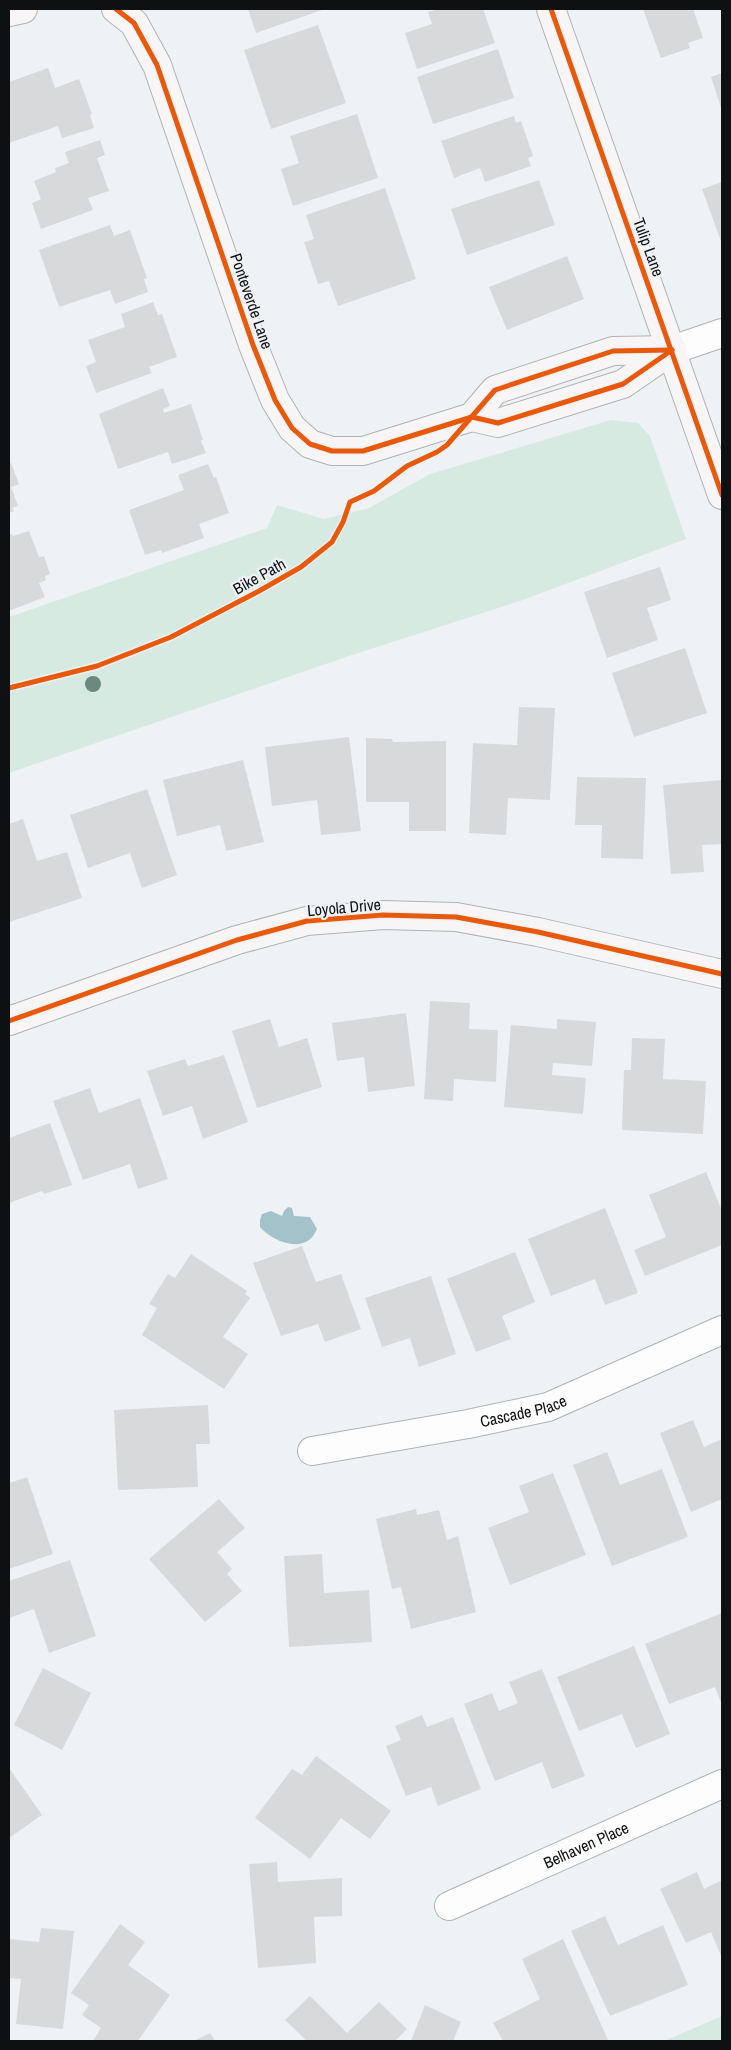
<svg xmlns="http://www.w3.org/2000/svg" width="731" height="2050" viewBox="0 0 731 2050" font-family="'Archivo Narrow',sans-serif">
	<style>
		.green { fill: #d7eae1 }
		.water { fill: #a3c2c9 }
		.building { fill: #d8d9db }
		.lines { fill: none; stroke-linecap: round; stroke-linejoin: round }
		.street-casing { stroke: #b0b2b4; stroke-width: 30 }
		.secondary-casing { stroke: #b0b2b4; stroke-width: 30 }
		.street { stroke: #fdfdfd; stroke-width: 28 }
		.secondary { stroke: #f8f5f6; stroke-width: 28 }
		.cycleway-casing { stroke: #eef2f5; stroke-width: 8 }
		.cycleway { stroke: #e8590c; stroke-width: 5 }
		.tree { fill: #6c897f }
		.labels { text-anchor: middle; stroke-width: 4.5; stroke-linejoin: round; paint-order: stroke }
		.street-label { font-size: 16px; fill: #0f1011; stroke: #eef2f5 }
	</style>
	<rect width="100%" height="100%" fill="#eff2f4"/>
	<g class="green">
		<polygon points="611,420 638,423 650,436 686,539 520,601 349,656 9,773 9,617 267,528 277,505 324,519 369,508 430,474"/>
		<polygon points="722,2016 722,2041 664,2041"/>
	</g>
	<path class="water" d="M288,1207L292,1208L294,1216L310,1217L317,1229C307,1255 274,1243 260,1227V1220L262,1214L271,1211L282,1216L284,1211Z"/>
	<g class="building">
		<polygon points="248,9 325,9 256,33"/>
		<polygon points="439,9 483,9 495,43 417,69 405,33 432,24 428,12"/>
		<polygon points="643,9 687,9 688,11 693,9 703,38 688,43 690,48 661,58"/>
		<polygon points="318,25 346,103 271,129 244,50"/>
		<polygon points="498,49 514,98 433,124 417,77"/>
		<polygon points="48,68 55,88 79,79 92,114 90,115 94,128 62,138 58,126 9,143 9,82"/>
		<polygon points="722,73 722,111 711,77"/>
		<polygon points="357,114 378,178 293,206 281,169 299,163 290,136"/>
		<polygon points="514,116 516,123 521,121 533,156 528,158 531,166 485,182 480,168 454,178 441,141"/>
		<polygon points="100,140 105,155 97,158 109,191 88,198 93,210 41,229 32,203 41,199 34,181 56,172 55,168 69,163 65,152"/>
		<polygon points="539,180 555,225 467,255 451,209"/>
		<polygon points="722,182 722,244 702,189"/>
		<polygon points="385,188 416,279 338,306 329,281 318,284 304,242 314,239 306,215"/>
		<polygon points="110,225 114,236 130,230 147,278 144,279 148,292 115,304 110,290 59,307 39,250"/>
		<polygon points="567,256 584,299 507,330 489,287"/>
		<polygon points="153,302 158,315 162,314 177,357 149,367 152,373 96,393 86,366 96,362 88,340 125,327 121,314"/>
		<polygon points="163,388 170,406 163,409 164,413 191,404 203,440 201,441 206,453 172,464 168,452 118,469 99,414"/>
		<polygon points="11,463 19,484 11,487 18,506 12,508 14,511 9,513 9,464"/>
		<polygon points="208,464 214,478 216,477 229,513 199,524 204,538 162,553 161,550 145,555 129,510 184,490 178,475"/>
		<polygon points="29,531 39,557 44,556 50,574 45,576 46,580 39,583 45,597 9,611 9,535 11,534 13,536"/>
		<polygon points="660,567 671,600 647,608 658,640 607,658 584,592"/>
		<polygon points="685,648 707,713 634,737 612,673"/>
		<polygon points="519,707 555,708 550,800 508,798 506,835 469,833 473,743 517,745"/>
		<polygon points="349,737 361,831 321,835 317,800 272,806 265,747"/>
		<polygon points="366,738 392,739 393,742 446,741 446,831 409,831 409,802 366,802"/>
		<polygon points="243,760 264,842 226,851 220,825 177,836 163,780"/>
		<polygon points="577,777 646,778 643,859 601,858 602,825 575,825"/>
		<polygon points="722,780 722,844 702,845 704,872 671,874 663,785"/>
		<polygon points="147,789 177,875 142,888 130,853 88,868 70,815"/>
		<polygon points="23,819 37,861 67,852 82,898 9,922 9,824"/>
		<polygon points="430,1001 470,1003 469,1029 498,1030 496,1082 454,1079 453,1101 424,1099"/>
		<polygon points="406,1013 415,1086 368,1092 364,1057 337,1061 332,1023"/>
		<polygon points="270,1019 279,1047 307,1038 322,1087 257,1108 232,1031"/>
		<polygon points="557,1019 596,1022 592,1066 553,1063 552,1075 586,1078 583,1114 504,1107 511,1025 557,1029"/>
		<polygon points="632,1038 665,1039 663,1079 706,1081 703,1134 622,1130 624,1070 631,1070"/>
		<polygon points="224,1055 248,1122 203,1139 192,1106 163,1116 147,1071 185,1059 188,1066"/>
		<polygon points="90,1088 99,1113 140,1098 168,1179 138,1189 130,1164 83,1180 53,1101"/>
		<polygon points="50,1123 72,1185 44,1194 42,1191 9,1203 9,1138"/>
		<polygon points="706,1172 722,1211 722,1245 645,1276 634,1250 666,1237 649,1195"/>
		<polygon points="605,1208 638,1293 605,1305 595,1279 551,1296 528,1239"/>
		<polygon points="302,1246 316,1282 341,1274 361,1329 325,1342 318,1324 281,1336 253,1263"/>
		<polygon points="515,1252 535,1302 502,1316 511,1339 476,1352 447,1279"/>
		<polygon points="191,1254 247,1291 245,1294 250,1298 223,1337 248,1354 224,1389 142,1335 157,1308 149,1304 168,1274 175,1278"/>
		<polygon points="431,1276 456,1354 419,1367 410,1338 382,1347 365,1298"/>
		<polygon points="208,1405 210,1444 196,1444 198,1487 118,1490 114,1410"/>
		<polygon points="693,1420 704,1447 722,1439 722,1499 691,1512 660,1433"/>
		<polygon points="607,1452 620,1485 662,1469 688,1537 612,1566 573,1465"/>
		<polygon points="553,1473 586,1555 510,1585 488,1528 529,1512 519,1486"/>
		<polygon points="27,1477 53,1554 9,1569 9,1483"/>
		<polygon points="219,1499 245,1528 217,1552 232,1569 227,1574 242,1591 205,1622 149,1559"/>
		<polygon points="416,1509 417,1515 439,1510 447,1540 458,1536 476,1612 411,1629 401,1587 392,1589 376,1519"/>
		<polygon points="322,1554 324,1593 369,1590 372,1642 289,1647 284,1556"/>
		<polygon points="70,1560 96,1636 49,1653 34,1609 9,1618 9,1581"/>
		<polygon points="722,1613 722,1705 715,1687 669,1704 645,1644"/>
		<polygon points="634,1646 670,1734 636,1748 622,1714 579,1731 557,1677"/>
		<polygon points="43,1668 91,1693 62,1750 14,1725"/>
		<polygon points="542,1669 585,1776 552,1789 542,1762 495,1781 464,1704 492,1693 499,1711 518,1703 509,1682"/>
		<polygon points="422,1715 427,1727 453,1717 481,1789 438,1806 431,1787 406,1796 386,1746 401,1740 395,1726"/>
		<polygon points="316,1756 391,1811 370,1839 341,1818 310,1859 255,1818 292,1769 302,1775"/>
		<polygon points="9,1768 42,1815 9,1838"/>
		<polygon points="277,1862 278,1882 342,1878 342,1916 314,1917 316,1963 258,1968 249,1864"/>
		<polygon points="697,1872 704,1889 722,1880 722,1958 711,1932 686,1943 660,1889"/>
		<polygon points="605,1916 618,1945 663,1925 688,1985 610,2016 571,1931"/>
		<polygon points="120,1924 145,1942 128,1965 170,1995 138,2041 93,2041 101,2028 82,2015 89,2005 71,1993"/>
		<polygon points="41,1928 74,1931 63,2029 16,2024 21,1979 9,1978 9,1939 39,1942"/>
		<polygon points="563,1939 608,2040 503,2041 493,2023 540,1999 522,1959"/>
		<polygon points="310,1996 347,2033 379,2002 407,2029 395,2041 307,2041 285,2020"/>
		<polygon points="425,2005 461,2022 453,2041 411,2041"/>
		<polygon points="210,2033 215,2041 194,2041"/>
	</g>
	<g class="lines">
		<defs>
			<g id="street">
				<polyline points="672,350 722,333"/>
				<path id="s1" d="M312,1451L468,1424L548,1407L722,1330"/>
				<path id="s2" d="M449,1906L722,1784"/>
			</g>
			<g id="secondary">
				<polyline points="116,9 134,23 157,65 253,345 275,400 292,428 310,444 332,451 363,451 472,417 498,423 623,384 672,350"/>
				<polyline points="551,9 722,495"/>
				<polyline points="9,12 23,9"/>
				<polyline points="472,417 495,390 613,351 672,350"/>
				<polyline points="9,1021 237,940 307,921 383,915 456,917 538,932 722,974"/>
			</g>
		</defs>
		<use href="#street" class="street-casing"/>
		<use href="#secondary" class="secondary-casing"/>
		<use href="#street" class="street"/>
		<use href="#secondary" class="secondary"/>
		<defs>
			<g id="cycleway">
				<polyline points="116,9 134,23 157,65 253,345 275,400 292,428 310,444 332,451 363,451 472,417 498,423 623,384 672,350"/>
				<polyline points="551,9 722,495"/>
				<polyline points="9,688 97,666 171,637 259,591 301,567 332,542 343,522 350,502 374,491 407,466 437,452 447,445 495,390 613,351 672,350"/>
				<polyline points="9,1021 237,940 307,921 383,915 456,917 538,932 722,974"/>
			</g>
		</defs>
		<use href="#cycleway" class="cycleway-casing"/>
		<use href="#cycleway" class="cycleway"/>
	</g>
	<circle class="tree" cx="93" cy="684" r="8"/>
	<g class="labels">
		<g class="street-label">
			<text transform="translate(649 247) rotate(70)" y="6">Tulip Lane</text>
			<text transform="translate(252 301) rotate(71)" y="6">Ponteverde Lane</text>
			<text transform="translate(259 576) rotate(-29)" y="6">Bike Path</text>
			<text transform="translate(344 907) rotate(-5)" y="6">Loyola Drive</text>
			<text dy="6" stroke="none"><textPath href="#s1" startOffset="215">Cascade Place</textPath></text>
			<text dy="6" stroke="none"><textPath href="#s2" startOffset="150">Belhaven Place</textPath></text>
		</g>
	</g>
	<rect width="731" height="2050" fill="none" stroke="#0f1011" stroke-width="20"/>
</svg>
